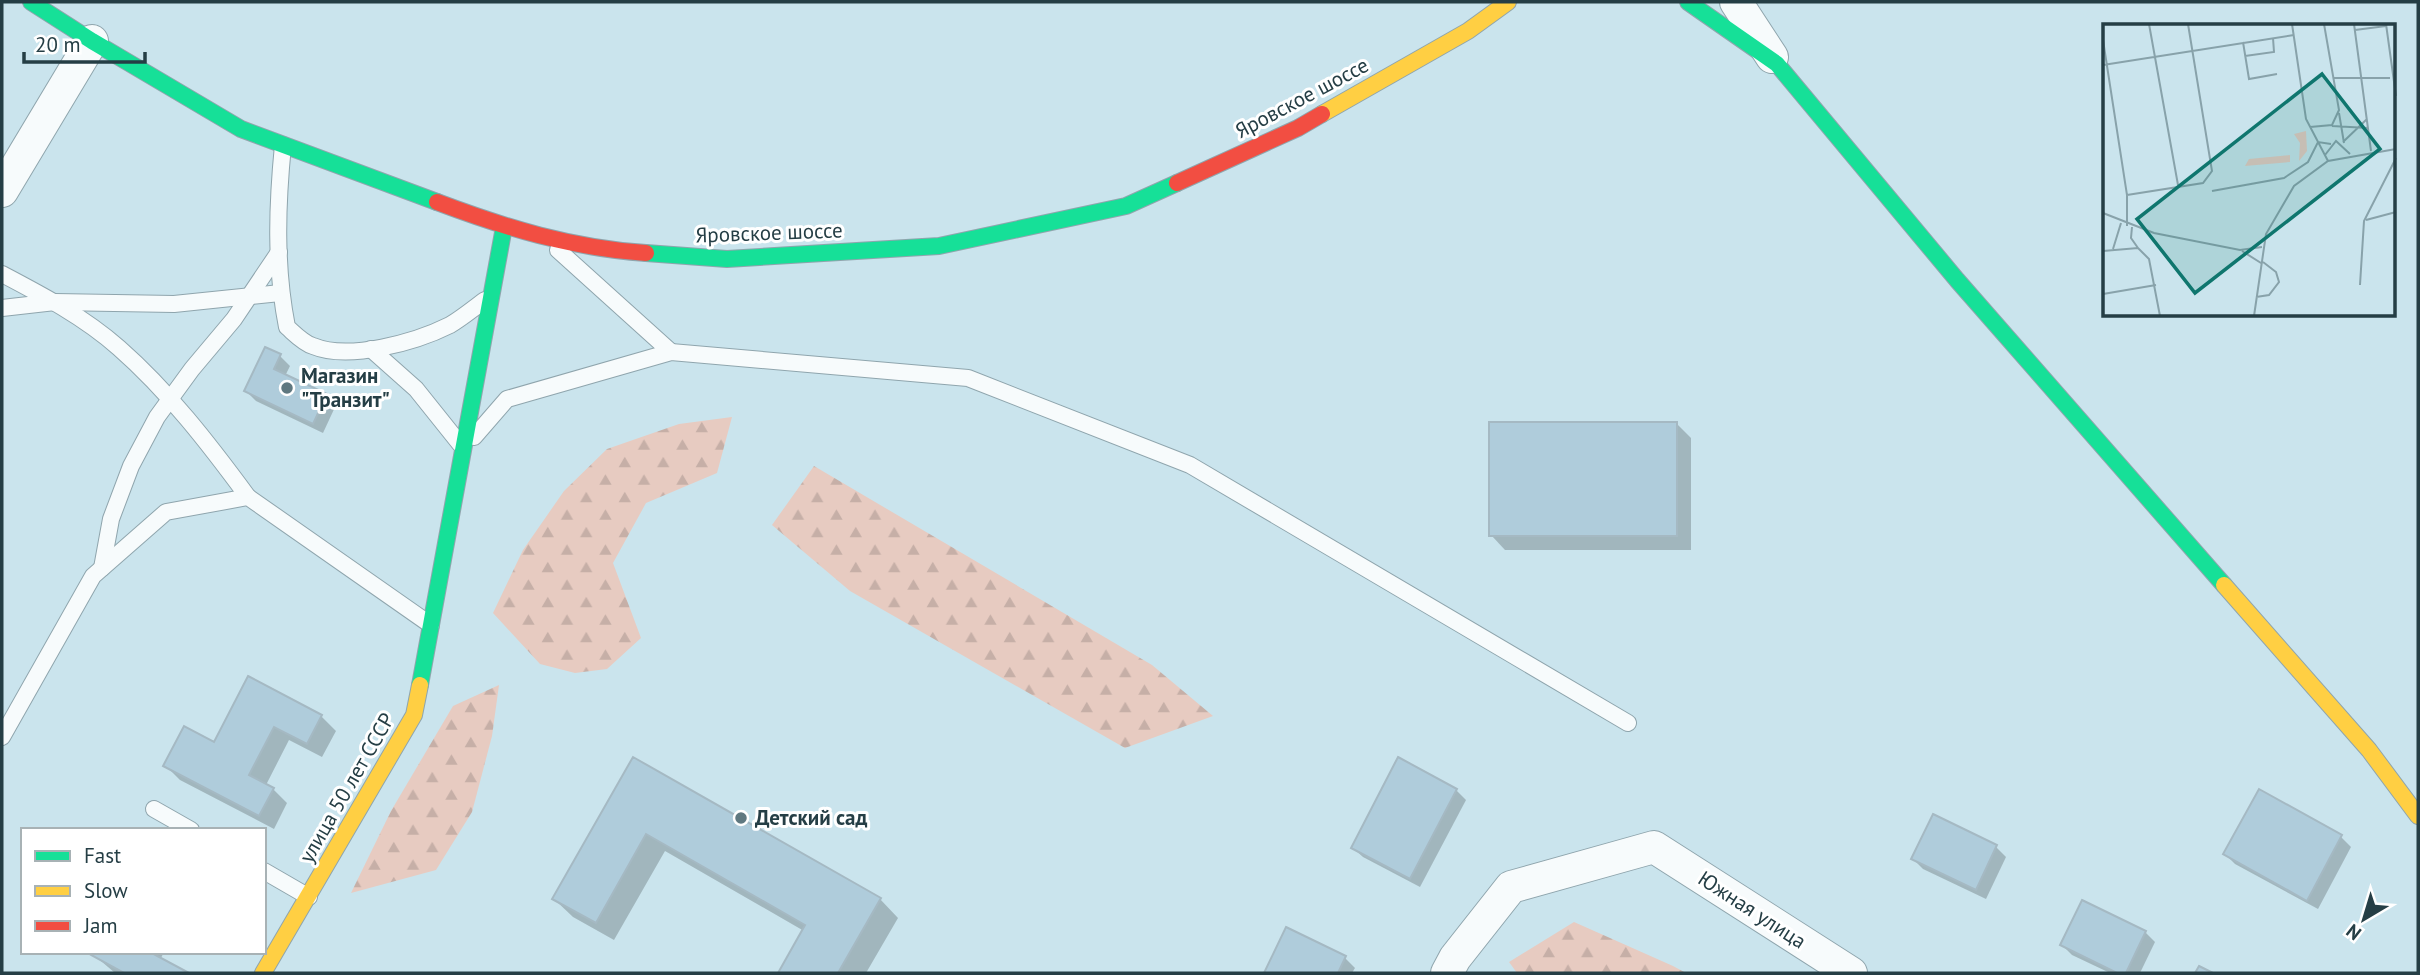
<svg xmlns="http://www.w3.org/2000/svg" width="2420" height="975" viewBox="0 0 2420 975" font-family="'PT Sans',sans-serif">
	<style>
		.forest { fill: url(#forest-firs) }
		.shadow { fill: #0003 }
		.building { fill: #afccdb; stroke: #a5b9c3; stroke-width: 2 }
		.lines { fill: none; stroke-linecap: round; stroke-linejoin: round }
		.lane-casing { stroke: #8fa5ad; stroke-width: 18 }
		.street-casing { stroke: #8fa5ad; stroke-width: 34 }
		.fast-casing { stroke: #8fa5ad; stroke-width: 18 }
		.slow-casing { stroke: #8fa5ad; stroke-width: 18 }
		.jam-casing { stroke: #8fa5ad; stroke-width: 18 }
		.lane { stroke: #f7fbfc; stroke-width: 16 }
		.street { stroke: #f7fbfc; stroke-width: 32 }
		.fast { stroke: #16e098; stroke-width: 16 }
		.slow { stroke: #ffcf43; stroke-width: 16 }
		.jam { stroke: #f24e42; stroke-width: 16 }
		.poi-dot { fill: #5f7880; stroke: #fff; stroke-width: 2.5 }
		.labels { text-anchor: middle; stroke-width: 6; stroke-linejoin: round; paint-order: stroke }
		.street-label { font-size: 21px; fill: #253e45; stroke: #fff }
		.poi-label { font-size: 21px; font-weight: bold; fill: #253e45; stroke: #fff; text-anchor: start }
		.inset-road { fill: none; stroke: #88a2aa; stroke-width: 2 }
		.view { fill: #0f766e; fill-opacity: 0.15; stroke: #0f766e; stroke-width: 3.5 }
		.inset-edge { fill: none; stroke: #253e45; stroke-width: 3.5 }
	</style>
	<defs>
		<pattern id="forest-firs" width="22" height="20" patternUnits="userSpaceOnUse" patternTransform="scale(1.75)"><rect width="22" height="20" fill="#e7cbc1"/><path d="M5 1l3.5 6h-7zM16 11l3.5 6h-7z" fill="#c6afa7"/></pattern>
	</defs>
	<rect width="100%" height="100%" fill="#cae4ed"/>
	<g class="forest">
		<polygon points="732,417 717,473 646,503 613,563 641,638 607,669 575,673 540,664 493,613 523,550 564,491 607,449 679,424"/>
		<polygon points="814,466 1152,665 1213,716 1125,748 850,591 772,525"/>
		<polygon points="499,685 492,736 472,812 436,870 351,893 391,811 453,706"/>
		<polygon points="1574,922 1673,966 1686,973 1517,973 1509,962"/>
	</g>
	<g class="shadow">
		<polygon points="280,356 290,366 285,376 326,396 336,405 323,433 256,401 246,391"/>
		<polygon points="1676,423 1691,438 1691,550 1505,550 1491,535"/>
		<polygon points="249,679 321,716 336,731 322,757 289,740 266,785 273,789 287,803 274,829 180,780 165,765 214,745"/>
		<polygon points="634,759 880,899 898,918 866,973 780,973 804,931 665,851 614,940 573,917 554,899"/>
		<polygon points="1456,790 1466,800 1420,887 1363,857 1353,848"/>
		<polygon points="2259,792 2341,837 2351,847 2318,909 2235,864 2225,854"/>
		<polygon points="1934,817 1996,847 2006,857 1986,899 1923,869 1913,859"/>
		<polygon points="1287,929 1345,958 1355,968 1352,973 1266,973"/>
		<polygon points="2145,932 2155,942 2140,973 2110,973 2072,955 2062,945"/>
		<polygon points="95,952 164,952 160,960 186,973 115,973 94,955"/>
	</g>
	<g class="building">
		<polygon points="265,347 281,354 274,369 327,394 313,424 244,391"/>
		<rect x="1489" y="422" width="188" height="114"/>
		<polygon points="248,676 322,715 307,744 274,727 249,775 274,788 259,816 163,766 184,726 214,742"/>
		<polygon points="633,757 881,898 838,973 778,973 805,925 646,834 596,923 552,899"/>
		<polygon points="1398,757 1457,789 1410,879 1351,848"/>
		<polygon points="2259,789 2342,835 2307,901 2223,854"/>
		<polygon points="1933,814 1997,845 1976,890 1911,859"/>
		<polygon points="2082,900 2146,931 2126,973 2117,973 2060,945"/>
		<polygon points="1286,927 1346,956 1338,973 1264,973"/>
		<polygon points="93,952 150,952 189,973 124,973 91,955"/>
		<polygon points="2199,966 2213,973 2195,973"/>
	</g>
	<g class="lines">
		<defs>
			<g id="lane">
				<path d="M283,145C277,206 275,266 287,327C294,333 303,343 313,346C349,361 416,342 450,325C462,318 474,308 485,300"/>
				<polyline points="558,250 671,352"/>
				<path d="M2,274C42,295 84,317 119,348C168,391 209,444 248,497"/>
				<polyline points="2,308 55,302 174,304 280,293"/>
				<polyline points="371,349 416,389 460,444"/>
				<polyline points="474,437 507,399 671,352 968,378 1190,465 1628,723"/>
				<polyline points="102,568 111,519 131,466 157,417 192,369 234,319 279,252"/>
				<polyline points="2,737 93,576 166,512 248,497 431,625"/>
				<polyline points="154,809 191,830"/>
				<polyline points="264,871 309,897"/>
			</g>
			<g id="street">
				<polyline points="1736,2 1772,57"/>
				<polyline points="2,191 92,41"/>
				<polyline points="1447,973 1455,958 1511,887 1654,847 1851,973"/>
			</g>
			<g id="fast">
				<polyline points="31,2 92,41 241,129 437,202"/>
				<polyline points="1688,2 1777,64 1957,280 2224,585"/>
				<polyline points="646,253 727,259 939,246 1126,206 1177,183"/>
				<polyline points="420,685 504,227"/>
			</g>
			<g id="slow">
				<polyline points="1322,114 1468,31 1508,2"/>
				<polyline points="2224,585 2369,750 2418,816"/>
				<polyline points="263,973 414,715 420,685"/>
			</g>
			<g id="jam">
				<polyline points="1177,183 1298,128 1322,114"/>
				<path d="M437,202C506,228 572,248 646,253"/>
			</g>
		</defs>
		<use href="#lane" class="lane-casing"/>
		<use href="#street" class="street-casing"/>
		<use href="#fast" class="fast-casing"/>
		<use href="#slow" class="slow-casing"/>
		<use href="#jam" class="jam-casing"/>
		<use href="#lane" class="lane"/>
		<use href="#street" class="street"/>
		<use href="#fast" class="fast"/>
		<use href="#slow" class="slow"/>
		<use href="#jam" class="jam"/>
	</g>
	<g class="poi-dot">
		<circle cx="287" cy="388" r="7"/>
		<circle cx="741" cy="818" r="7"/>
	</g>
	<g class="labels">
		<g class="street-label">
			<text transform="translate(1302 98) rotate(-28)" y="7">Яровское шоссе</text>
			<text transform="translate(769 233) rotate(-2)" y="7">Яровское шоссе</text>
			<text transform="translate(347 788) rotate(-60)" y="7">улица 50 лет СССР</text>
			<text transform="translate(1752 910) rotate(33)" y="7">Южная улица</text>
		</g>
		<g class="poi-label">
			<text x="301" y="383">Магазин<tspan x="301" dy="24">"Транзит"</tspan></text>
			<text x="755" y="825">Детский сад</text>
		</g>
	</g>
	<g transform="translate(2103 24)">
		<rect width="292" height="292" fill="#cae4ed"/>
		<path d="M203,107L204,127L196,137L197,119L191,110ZM187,131V138L142,142L146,135Z" fill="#e7cbc1"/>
		<path class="inset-road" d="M46,0L75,161M189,0L203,95L225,137M251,0L268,127M283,0L293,72M252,6L283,2M0,16L24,171V202M140,18L146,55L174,50M142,32L171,28L170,14M0,41L191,11M231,54H287M236,89L241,119M229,102L265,104M207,103L229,101L236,86L221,0M240,118L264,95M222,131L233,117L247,130M109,167L181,154L205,138L215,118L228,120M24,171L100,159L109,147L85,0M0,189L51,209L137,226L159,223M263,196L293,188M29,203L28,214L35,224M10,225L18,199M0,227L35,224L46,235L57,292M139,227L158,239M257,261L261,197L293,134M0,270L53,261M153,273L166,271L176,258L173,248L160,238M151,292L163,210L191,162L225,137L293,125"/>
		<path class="view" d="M219,50L277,125L92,269L34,195Z"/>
		<rect width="292" height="292" class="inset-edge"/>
	</g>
	<rect width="2420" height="975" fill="none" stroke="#253e45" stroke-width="7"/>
	<rect x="21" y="828" width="245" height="126" fill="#ffffff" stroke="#a8b2b5" stroke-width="2"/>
	<rect x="35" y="851" width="35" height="10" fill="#16e098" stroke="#a8b2b5" stroke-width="2"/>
	<text x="84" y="863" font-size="21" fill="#253e45">Fast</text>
	<rect x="35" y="886" width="35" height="10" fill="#ffcf43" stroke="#a8b2b5" stroke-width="2"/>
	<text x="84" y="898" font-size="21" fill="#253e45">Slow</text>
	<rect x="35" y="921" width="35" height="10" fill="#f24e42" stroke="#a8b2b5" stroke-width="2"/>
	<text x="84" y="933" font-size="21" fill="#253e45">Jam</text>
	<g transform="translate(2364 919) rotate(218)" stroke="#ffffff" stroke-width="5" paint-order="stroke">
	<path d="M0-5L12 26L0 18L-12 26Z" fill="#253e45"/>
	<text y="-10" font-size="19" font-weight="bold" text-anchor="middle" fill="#253e45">N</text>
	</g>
	<path d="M24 52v10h121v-10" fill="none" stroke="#253e45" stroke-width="3.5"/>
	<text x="35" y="52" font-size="21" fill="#253e45" stroke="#ffffff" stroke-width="5" paint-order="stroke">20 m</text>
</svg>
